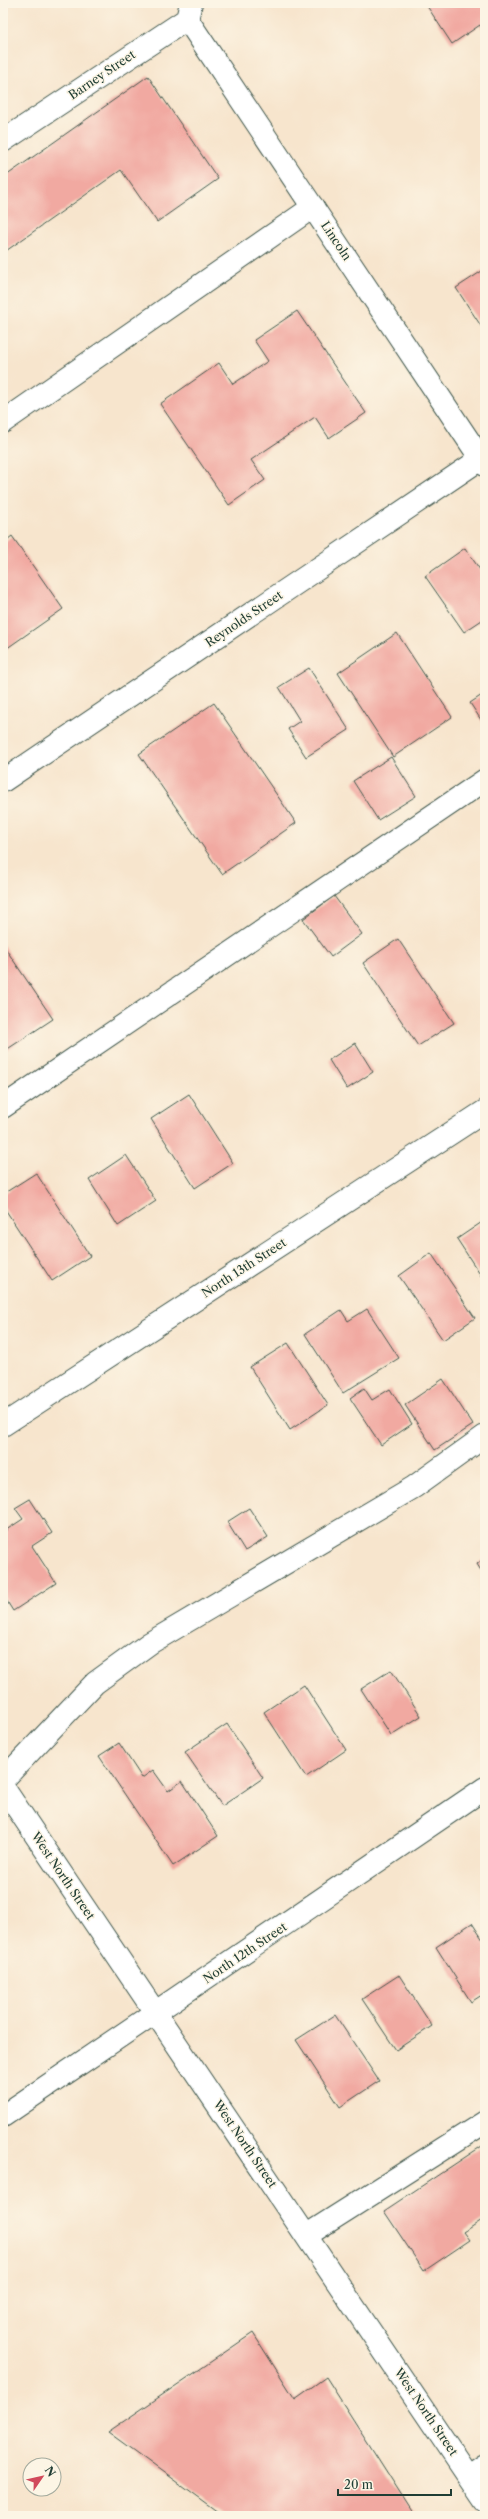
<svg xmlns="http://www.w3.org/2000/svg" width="488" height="2519" viewBox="0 0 488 2519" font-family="'Libre Caslon Text',serif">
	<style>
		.building { fill: #f1a9a1 }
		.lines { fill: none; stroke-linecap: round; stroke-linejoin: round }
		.minor-casing { stroke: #3f564b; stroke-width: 24 }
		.minor { stroke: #fff; stroke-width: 22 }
		.rail { stroke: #1f3d34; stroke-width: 3; stroke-dasharray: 6 3; stroke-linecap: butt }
		.labels { text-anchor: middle; stroke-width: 3; stroke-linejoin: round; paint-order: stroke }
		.street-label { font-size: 12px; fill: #1f3d34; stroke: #fcf5e5 }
	</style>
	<rect width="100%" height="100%" fill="#fcf5e5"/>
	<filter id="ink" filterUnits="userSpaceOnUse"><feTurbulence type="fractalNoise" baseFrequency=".025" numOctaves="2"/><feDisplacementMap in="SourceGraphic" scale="8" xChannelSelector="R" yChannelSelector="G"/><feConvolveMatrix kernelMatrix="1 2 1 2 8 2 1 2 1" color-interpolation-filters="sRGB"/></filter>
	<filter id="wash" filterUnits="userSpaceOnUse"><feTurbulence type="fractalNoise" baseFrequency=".012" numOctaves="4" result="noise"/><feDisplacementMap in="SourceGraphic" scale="16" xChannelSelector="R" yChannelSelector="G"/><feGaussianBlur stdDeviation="0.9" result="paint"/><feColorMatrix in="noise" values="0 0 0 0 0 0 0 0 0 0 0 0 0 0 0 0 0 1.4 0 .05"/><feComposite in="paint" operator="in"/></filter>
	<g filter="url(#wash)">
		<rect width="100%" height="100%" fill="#f7e5cd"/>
		<g id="blocks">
			<g class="building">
				<polygon points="425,3 485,3 485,33 480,25 452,44"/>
				<polygon points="148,76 218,179 157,222 121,170 3,253 3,178"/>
				<polygon points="485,269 485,332 456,288"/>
				<polygon points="297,311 366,413 329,438 315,417 251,460 265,480 229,505 160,404 219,363 233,384 268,361 254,340"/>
				<polygon points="12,536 63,609 3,651 3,543"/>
				<polygon points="465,548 485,577 485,618 464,632 425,576"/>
				<polygon points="397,633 452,717 393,757 338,673"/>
				<polygon points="309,668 349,730 306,757 288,729 300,721 279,687"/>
				<polygon points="485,693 485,726 470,703"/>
				<polygon points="214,703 296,823 222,874 139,754"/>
				<polygon points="391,757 416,796 378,820 353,781"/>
				<polygon points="334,896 362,934 331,957 303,919"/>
				<polygon points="398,939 454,1023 418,1046 363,963"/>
				<polygon points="3,945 53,1019 3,1052"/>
				<polygon points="355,1043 373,1072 347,1089 329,1060"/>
				<polygon points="189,1094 233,1163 195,1188 151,1119"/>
				<polygon points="126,1155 156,1201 118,1226 89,1180"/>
				<polygon points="36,1173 90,1256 52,1281 3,1206 3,1194"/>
				<polygon points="485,1220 485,1282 457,1239"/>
				<polygon points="431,1253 475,1318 443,1340 399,1276"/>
				<polygon points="367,1309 399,1358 343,1393 305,1334 341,1310 348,1321"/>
				<polygon points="288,1343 328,1405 290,1430 250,1367"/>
				<polygon points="443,1379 473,1425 435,1450 405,1405"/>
				<polygon points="364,1388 372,1400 390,1389 412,1424 381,1445 350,1398"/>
				<polygon points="30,1499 52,1533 32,1546 56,1583 13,1611 3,1595 3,1532 23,1519 15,1508"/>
				<polygon points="249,1508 268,1537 245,1551 227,1522"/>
				<polygon points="485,1558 485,1577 477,1564"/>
				<polygon points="391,1670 421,1716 391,1735 361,1689"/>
				<polygon points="304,1685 346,1750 306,1777 264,1712"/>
				<polygon points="227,1724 263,1778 222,1806 185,1752"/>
				<polygon points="119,1743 142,1778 153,1770 168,1791 182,1781 218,1836 173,1866 99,1756"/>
				<polygon points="472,1923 485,1943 485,1993 471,2002 436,1947"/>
				<polygon points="399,1975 432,2026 396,2050 362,1999"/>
				<polygon points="335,2015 379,2081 340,2107 296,2040"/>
				<polygon points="485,2144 485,2218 464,2232 470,2240 424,2271 384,2211"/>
				<polygon points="253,2333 295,2399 326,2377 415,2516 223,2516 108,2432"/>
			</g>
		</g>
	</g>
	<g filter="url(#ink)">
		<use href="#blocks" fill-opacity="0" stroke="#3f564b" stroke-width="1"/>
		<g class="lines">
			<defs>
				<g id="minor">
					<polyline points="187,19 485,465"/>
					<polyline points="3,141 187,19 191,3"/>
					<polyline points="3,422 313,207"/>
					<polyline points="3,781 485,456"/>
					<polyline points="3,1107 485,780"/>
					<polyline points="3,1425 485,1111"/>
					<polyline points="3,1780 95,1683 150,1643 414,1487 485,1436"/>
					<polyline points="3,1787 485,2501"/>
					<polyline points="3,2116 485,1788"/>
					<polyline points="307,2235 485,2122"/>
					<polyline points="469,2475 485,2464"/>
				</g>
			</defs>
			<use href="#minor" class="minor-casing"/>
			<use href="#minor" class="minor"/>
			<polyline class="rail" points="3,2515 4,2516"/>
		</g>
	</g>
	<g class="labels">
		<g class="street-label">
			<text transform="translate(102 75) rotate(-34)" y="4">Barney Street</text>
			<text transform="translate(336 241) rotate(56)" y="4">Lincoln</text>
			<text transform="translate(244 619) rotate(-34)" y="4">Reynolds Street</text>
			<text transform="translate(244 1268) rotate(-33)" y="4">North 13th Street</text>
			<text transform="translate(63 1876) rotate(56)" y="4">West North Street</text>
			<text transform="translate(245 1953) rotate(-34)" y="4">North 12th Street</text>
			<text transform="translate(245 2144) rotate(56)" y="4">West North Street</text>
			<text transform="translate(426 2412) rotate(56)" y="4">West North Street</text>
		</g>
	</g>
	<rect width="488" height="2519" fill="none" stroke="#fcf5e5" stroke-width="16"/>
	<g transform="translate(42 2477) rotate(56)"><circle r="19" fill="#fcf5e5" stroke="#a4ab9e"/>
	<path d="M0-3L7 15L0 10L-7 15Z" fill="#d1495b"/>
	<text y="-6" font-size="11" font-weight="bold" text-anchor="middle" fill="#1f3d34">N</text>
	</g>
	<path d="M338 2489v6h113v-6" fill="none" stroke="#1f3d34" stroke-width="2"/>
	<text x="344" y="2489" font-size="12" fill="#1f3d34" stroke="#fcf5e5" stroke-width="3" paint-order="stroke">20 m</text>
</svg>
